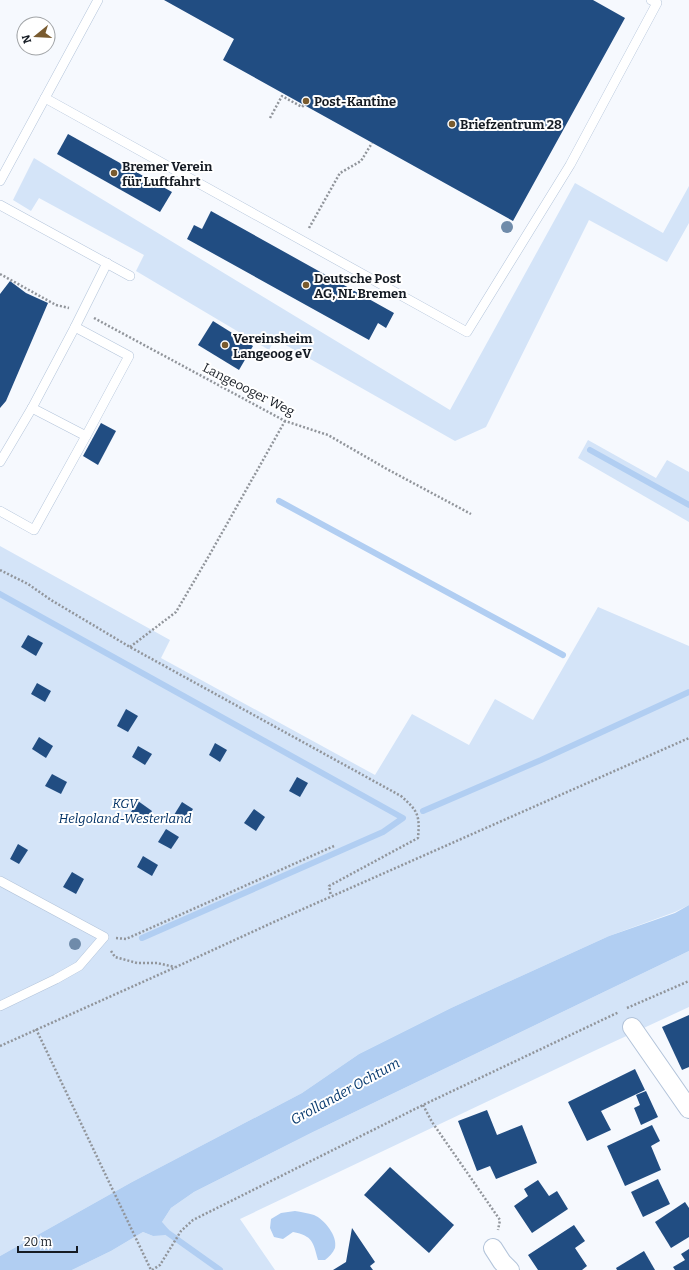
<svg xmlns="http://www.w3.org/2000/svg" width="689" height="1270" viewBox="0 0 689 1270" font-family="Bitter,serif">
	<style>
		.green { fill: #d4e4f8 }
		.water { fill: #b1cef2 }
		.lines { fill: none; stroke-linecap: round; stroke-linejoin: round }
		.stream { stroke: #b1cef2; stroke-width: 6 }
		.building { fill: #214d82 }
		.lane-casing { stroke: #b3c4da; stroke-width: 10 }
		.street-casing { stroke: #b3c4da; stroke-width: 20 }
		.path { stroke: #91959b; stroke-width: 2.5; stroke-dasharray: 2 2; stroke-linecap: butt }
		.lane { stroke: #fff; stroke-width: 9 }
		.street { stroke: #fff; stroke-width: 18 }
		.tree { fill: #6f8baa }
		.poi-dot { fill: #795b2f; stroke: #fff; stroke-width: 1.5 }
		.labels { text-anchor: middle; stroke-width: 4; stroke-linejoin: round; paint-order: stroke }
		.poi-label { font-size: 13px; font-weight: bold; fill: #151b23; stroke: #fff; text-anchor: start }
		.street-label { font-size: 13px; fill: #151b23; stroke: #fff }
		.park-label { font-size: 13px; font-style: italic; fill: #003165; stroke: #fff }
		.water-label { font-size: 14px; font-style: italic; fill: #083a6f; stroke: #fff }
	</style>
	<rect width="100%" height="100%" fill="#f6f9fe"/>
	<g class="green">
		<polygon points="34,158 450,410 575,183 663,233 689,186 689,223 667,262 589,220 486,427 455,441 275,339 269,350 136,271 144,255 39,198 31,211 13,200"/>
		<polygon points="588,440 656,478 667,460 689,472 689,522 578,458"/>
		<polygon points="0,546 170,640 161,658 375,775 412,714 469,745 495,699 533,720 598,607 689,646 689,905 675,912 609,936 451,1008 359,1054 302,1093 132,1182 0,1256"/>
		<polygon points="689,951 689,1007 594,1051 240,1219 275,1270 72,1270 111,1251 143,1232 153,1236 171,1208 194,1192 313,1132"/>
	</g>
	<g class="water">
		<polygon points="689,905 689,951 313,1132 194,1192 171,1208 162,1222 169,1230 165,1235 153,1236 143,1232 111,1251 72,1270 0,1270 0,1256 132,1182 302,1093 359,1054 451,1008 609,936 675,913"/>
		<path d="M295,1211C301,1212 308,1213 314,1215C324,1219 338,1236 335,1248C333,1253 329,1257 325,1260H318C313,1242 313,1236 293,1232L283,1239L274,1237L270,1228L271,1219L281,1213Z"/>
	</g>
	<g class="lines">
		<g class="stream">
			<polyline points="590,450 689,505"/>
			<polyline points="279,501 563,655"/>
			<polyline points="0,594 403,818 383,832 142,938"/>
			<polyline points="423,811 541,760 689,692"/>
			<polyline points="161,1228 220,1270"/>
		</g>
	</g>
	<g class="building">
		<polygon points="164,0 593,0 625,18 513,221 223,60 234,39"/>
		<polygon points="68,134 172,192 160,212 57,154"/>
		<polygon points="211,211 394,313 386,328 378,323 369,340 187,239 194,225 202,229"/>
		<polygon points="10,281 26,293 48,303 6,401 0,408 0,294"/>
		<polygon points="213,321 253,346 239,370 198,345"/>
		<polygon points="101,423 116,431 98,465 83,456"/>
		<polygon points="28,635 43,643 36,656 21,647"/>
		<polygon points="37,683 51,691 45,702 31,694"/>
		<polygon points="126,709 138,716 128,732 117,726"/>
		<polygon points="39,737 53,746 46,758 32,749"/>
		<polygon points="215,743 227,750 220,762 209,755"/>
		<polygon points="138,746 152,754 145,765 132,757"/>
		<polygon points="52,774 67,782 61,794 45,786"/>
		<polygon points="297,777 308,783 300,797 289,791"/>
		<polygon points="138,801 152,811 143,825 129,815"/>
		<polygon points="182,802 193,809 185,822 174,815"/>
		<polygon points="254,809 265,817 256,831 244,823"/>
		<polygon points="166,829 179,837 171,849 158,842"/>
		<polygon points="18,844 28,850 19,864 10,859"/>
		<polygon points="143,856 158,865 152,876 137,867"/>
		<polygon points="72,872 84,879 76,894 63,887"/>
		<polygon points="689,1015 689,1067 682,1070 662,1027"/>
		<polygon points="635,1069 645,1090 601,1111 611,1130 587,1141 568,1102"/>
		<polygon points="646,1091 658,1117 641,1125 634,1108 640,1105 636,1095"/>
		<polygon points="487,1110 497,1135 522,1125 537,1163 496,1179 490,1166 477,1171 458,1121"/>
		<polygon points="652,1125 660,1141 651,1146 661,1170 625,1186 607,1146"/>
		<polygon points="390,1167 454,1225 429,1253 364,1195"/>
		<polygon points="658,1179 670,1204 643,1217 631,1192"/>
		<polygon points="538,1180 549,1196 557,1191 568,1209 532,1233 514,1206 528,1196 524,1189"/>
		<polygon points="685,1202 689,1208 689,1237 671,1248 655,1222"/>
		<polygon points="574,1225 585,1241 575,1248 587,1266 582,1270 538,1270 528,1255"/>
		<polygon points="352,1228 375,1262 370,1266 373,1270 333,1270 346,1262"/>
		<polygon points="689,1249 689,1270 675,1270 673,1267 685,1260 681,1254"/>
		<polygon points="644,1251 655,1270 617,1270 616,1268"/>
	</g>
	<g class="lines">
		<defs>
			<g id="lane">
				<polyline points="45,98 467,332 570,165 657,3 651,0"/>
				<polyline points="0,181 98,0"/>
				<polyline points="0,205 130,276"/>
				<polyline points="75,327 107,263"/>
				<polyline points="32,408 86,436"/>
				<polyline points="0,462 32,408 75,327 129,356 86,436 34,530 0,511"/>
				<polyline points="0,881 104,937 79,966 56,979 0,1006"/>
			</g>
			<g id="street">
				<polyline points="632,1027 689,1109"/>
				<polyline points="493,1248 502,1262 510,1270"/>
			</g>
		</defs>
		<use href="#lane" class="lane-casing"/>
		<use href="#street" class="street-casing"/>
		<g class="path">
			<polyline points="270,118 282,96 302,107 304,105"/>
			<polyline points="309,228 340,173 361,161 372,143"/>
			<polyline points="0,274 56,305 69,308"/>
			<polyline points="94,318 285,421 328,435 385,468 471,514"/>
			<path d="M0,570L28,584L51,600L130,647L401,796C418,811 420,815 418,838L329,886L331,896"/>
			<polyline points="130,647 176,612 210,554 285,421"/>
			<polyline points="116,938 126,939 334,846"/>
			<polyline points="111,951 115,957 137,963 157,963 175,967"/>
			<polyline points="627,1008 689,981"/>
			<polyline points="36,1029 151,1270"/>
			<polyline points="0,1046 176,967 276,921 689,738"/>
			<polyline points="423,1105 432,1122 500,1220 498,1230"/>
			<polyline points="152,1270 160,1265 181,1231 193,1220 423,1105 619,1012"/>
		</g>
		<use href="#lane" class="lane"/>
		<use href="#street" class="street"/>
	</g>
	<g class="tree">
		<circle cx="507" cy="227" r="6"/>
		<circle cx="75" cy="944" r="6"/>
	</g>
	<g class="poi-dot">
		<circle cx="306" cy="101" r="4"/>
		<circle cx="452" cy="124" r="4"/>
		<circle cx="114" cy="173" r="4"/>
		<circle cx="306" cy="285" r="4"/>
		<circle cx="225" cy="345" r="4"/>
	</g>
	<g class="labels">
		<g class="poi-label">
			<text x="314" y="106">Post-Kantine</text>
			<text x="460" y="129">Briefzentrum 28</text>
			<text x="122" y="171">Bremer Verein<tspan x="122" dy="15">für Luftfahrt</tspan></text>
			<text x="314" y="283">Deutsche Post<tspan x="314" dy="15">AG, NL Bremen</tspan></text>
			<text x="233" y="343">Vereinsheim<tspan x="233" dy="15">Langeoog eV</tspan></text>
		</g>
		<g class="street-label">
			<text transform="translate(249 389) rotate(27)" y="5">Langeooger Weg</text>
		</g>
		<g class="park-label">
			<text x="125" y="808">KGV<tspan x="125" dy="15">Helgoland-Westerland</tspan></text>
		</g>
		<g class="water-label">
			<text transform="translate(345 1091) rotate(-29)" y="5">Grollander Ochtum</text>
		</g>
	</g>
	<g transform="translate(36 36) rotate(252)"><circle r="19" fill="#ffffff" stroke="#a1a4a7"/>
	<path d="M0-3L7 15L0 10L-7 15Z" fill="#795b2f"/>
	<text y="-6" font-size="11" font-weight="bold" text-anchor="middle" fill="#151b23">N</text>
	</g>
	<path d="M18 1246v6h59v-6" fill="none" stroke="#151b23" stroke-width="2"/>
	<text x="24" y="1246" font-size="12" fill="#151b23" stroke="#ffffff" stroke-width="3" paint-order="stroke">20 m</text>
</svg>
